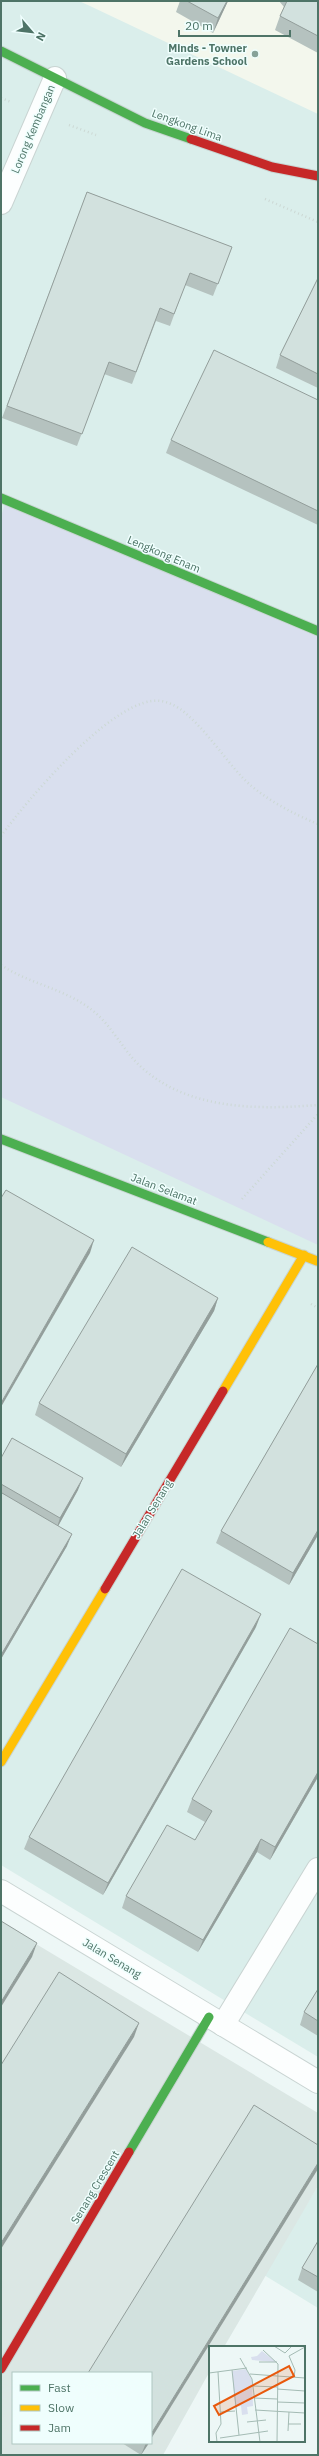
<svg xmlns="http://www.w3.org/2000/svg" width="319" height="2456" viewBox="0 0 319 2456" font-family="'IBM Plex Sans',sans-serif">
	<style>
		.residential { fill: #daeeeb }
		.industrial { fill: #dbe7e4; fill-rule: evenodd }
		.education { fill: #f3f7ed }
		.green { fill: #d9dfee }
		.lines { fill: none; stroke-linecap: round; stroke-linejoin: round }
		.street-casing { stroke: #c9d4d2; stroke-width: 24 }
		.fast-casing { stroke: #c8d5d2; stroke-width: 11 }
		.slow-casing { stroke: #c8d5d2; stroke-width: 11 }
		.jam-casing { stroke: #c8d5d2; stroke-width: 11 }
		.path { stroke: #ccd8d4; stroke-width: 2.5; stroke-dasharray: 1 3; stroke-linecap: butt }
		.street { stroke: #fcfefe; stroke-width: 22 }
		.fast { stroke: #4caf50; stroke-width: 9 }
		.slow { stroke: #ffc107; stroke-width: 9 }
		.jam { stroke: #c62828; stroke-width: 9 }
		.wall { fill: #b5c2bf }
		.shaded-wall { fill: #939e9b }
		.building { fill: #d2e1de; stroke: #939e9b }
		.poi-dot { fill: #86a299; stroke: #effefd; stroke-width: 1.5 }
		.labels { text-anchor: middle; stroke-width: 3; stroke-linejoin: round; paint-order: stroke }
		.poi-label { font-size: 11px; font-weight: bold; fill: #4e7467; stroke: #effefd; text-anchor: end }
		.street-label { font-size: 11px; fill: #4e7467; stroke: #effefd }
		.inset-road { fill: none; stroke: #a4bbb4; stroke-width: 1 }
		.view { fill: #e8590c; fill-opacity: 0.15; stroke: #e8590c; stroke-width: 2 }
		.inset-edge { fill: none; stroke: #4e7467; stroke-width: 2 }
	</style>
	<rect width="100%" height="100%" fill="#edf7f6"/>
	<g class="residential">
		<polygon points="1,1 318,1 318,2057 1,1865"/>
		<polygon points="318,2186 318,2308 264,2275"/>
	</g>
	<path class="industrial" d="M1,1923L318,2113V2186L224,2347H210V2371L163,2455H1ZM13,2373H151V2443H13Z"/>
	<polygon class="education" points="79,1 318,1 318,114 90,6"/>
	<polygon class="green" points="5,504 318,632 318,1245 1,1097 1,516"/>
	<g class="lines">
		<defs>
			<g id="street">
				<polyline points="1,203 55,78"/>
				<polyline points="1,1891 318,2082"/>
				<polyline points="223,2025 318,1869"/>
			</g>
			<g id="fast">
				<polyline points="1,51 145,123 191,139"/>
				<polyline points="1,498 318,631"/>
				<polyline points="1,1139 268,1242"/>
				<polyline points="129,2152 209,2017"/>
			</g>
			<g id="slow">
				<polyline points="268,1242 317,1261"/>
				<polyline points="223,1391 304,1255"/>
				<polyline points="1,1762 105,1589"/>
			</g>
			<g id="jam">
				<polyline points="191,139 272,167 318,176"/>
				<polyline points="105,1589 223,1391"/>
				<polyline points="1,2369 129,2152"/>
			</g>
		</defs>
		<use href="#street" class="street-casing"/>
		<use href="#fast" class="fast-casing"/>
		<use href="#slow" class="slow-casing"/>
		<use href="#jam" class="jam-casing"/>
		<g class="path">
			<polyline points="1,98 11,102"/>
			<polyline points="69,125 96,135"/>
			<polyline points="265,199 318,222"/>
			<path d="M1,836C28,799 106,707 152,701C163,699 175,705 183,711C205,729 222,755 241,776C259,796 293,814 318,824"/>
			<path d="M1,965C28,983 61,988 88,1007C110,1022 120,1046 138,1064C185,1110 256,1110 318,1105"/>
			<polyline points="242,1199 318,1114"/>
			<polyline points="311,1304 318,1308"/>
		</g>
		<use href="#street" class="street"/>
		<use href="#fast" class="fast"/>
		<use href="#slow" class="slow"/>
		<use href="#jam" class="jam"/>
	</g>
	<g class="wall">
		<polygon points="180,1 228,1 213,33 176,12"/>
		<polygon points="279,1 318,1 318,53 275,30 280,16 284,7"/>
		<polygon points="87,192 232,247 213,296 185,285 170,326 156,321 132,384 104,374 77,446 2,418"/>
		<polygon points="318,278 318,388 276,368 280,355"/>
		<polygon points="318,400 318,525 166,453 171,440"/>
		<polygon points="218,1298 214,1311 121,1467 35,1415 39,1403"/>
		<polygon points="318,1364 318,1535 289,1585 216,1543 221,1531"/>
		<polygon points="1,1458 78,1490 58,1526 67,1546 1,1659"/>
		<polygon points="256,1627 103,1895 24,1849 29,1837"/>
		<polygon points="318,1644 318,1777 270,1860 257,1852 198,1952 122,1908 126,1896 195,1840 205,1822 187,1812 192,1799"/>
		<polygon points="318,1989 318,2036 300,2025 304,2012"/>
		<polygon points="318,2241 318,2292 298,2280 302,2268"/>
		<polygon points="122,2443 149,2443 141,2455"/>
	</g>
	<g class="shaded-wall">
		<polygon points="227,1 228,1 213,33 218,18"/>
		<polygon points="94,1240 90,1253 1,1407 1,1403"/>
		<polygon points="218,1298 214,1311 121,1467 126,1454"/>
		<polygon points="83,1478 78,1490 56,1530 60,1518"/>
		<polygon points="318,1530 318,1535 289,1585 293,1573"/>
		<polygon points="72,1534 67,1546 1,1659 1,1655"/>
		<polygon points="261,1614 256,1627 103,1895 108,1883"/>
		<polygon points="318,1772 318,1777 270,1860 275,1847"/>
		<polygon points="261,1839 257,1852 198,1952 203,1940"/>
		<polygon points="37,1943 32,1957 1,2007 1,2002"/>
		<polygon points="139,2023 134,2037 1,2249 1,2243"/>
		<polygon points="318,2163 318,2169 151,2439 151,2434"/>
		<polygon points="146,2443 149,2443 141,2455"/>
	</g>
	<g class="building">
		<polygon points="187,1 227,1 218,18"/>
		<polygon points="287,1 318,1 318,36 280,16"/>
		<polygon points="87,192 232,247 218,284 190,273 174,314 160,308 136,372 109,362 82,434 7,406"/>
		<polygon points="318,278 318,374 280,355"/>
		<polygon points="214,350 318,400 318,511 171,440"/>
		<polygon points="6,1190 94,1240 1,1403 1,1198"/>
		<polygon points="132,1247 218,1298 126,1454 39,1403"/>
		<polygon points="318,1364 318,1530 293,1573 221,1531"/>
		<polygon points="12,1438 83,1478 60,1518 1,1484 1,1458"/>
		<polygon points="2,1493 72,1534 1,1655 1,1495"/>
		<polygon points="182,1569 261,1614 108,1883 29,1837"/>
		<polygon points="290,1628 318,1644 318,1772 275,1847 261,1839 203,1940 126,1896 167,1825 195,1840 212,1811 192,1799"/>
		<polygon points="1,1921 37,1943 1,2002"/>
		<polygon points="59,1972 139,2023 1,2243 1,2065"/>
		<polygon points="318,1989 318,2021 304,2012"/>
		<polygon points="254,2105 318,2145 318,2163 151,2434 151,2373 88,2373"/>
		<polygon points="318,2241 318,2277 302,2268"/>
	</g>
	<circle class="poi-dot" cx="255" cy="54" r="4"/>
	<g class="labels">
		<g class="poi-label">
			<text x="247" y="52">Minds - Towner<tspan x="247" dy="13">Gardens School</tspan></text>
		</g>
		<g class="street-label">
			<text transform="translate(187 125) rotate(20)" y="4">Lengkong Lima</text>
			<text transform="translate(33 129) rotate(-67)" y="4">Lorong Kembangan</text>
			<text transform="translate(164 554) rotate(23)" y="4">Lengkong Enam</text>
			<text transform="translate(164 1189) rotate(21)" y="4">Jalan Selamat</text>
			<text transform="translate(152 1509) rotate(-59)" y="4">Jalan Senang</text>
			<text transform="translate(112 1958) rotate(31)" y="4">Jalan Senang</text>
			<text transform="translate(95 2187) rotate(-59)" y="4">Senang Crescent</text>
		</g>
	</g>
	<g transform="translate(209 2346)">
		<rect width="96" height="96" fill="#edf7f6"/>
		<path d="M53,5L67,16L43,14L42,11L48,10ZM37,23L43,34L44,60L38,61L39,68L33,69L32,60L26,61L23,25Z" fill="#d9dfee"/>
		<path class="inset-road" d="M65,0L76,7L83,0M54,4L69,18L68,96M31,12L43,33L51,96M50,16H68M23,24L30,89M0,27L38,22M41,28L68,30M68,30L96,32M85,31L86,24L80,10L96,1M44,40L68,41M68,43L96,45M45,52L68,53M68,56L96,57M46,64L96,67M12,66L26,65M38,76L57,74M79,78H92M79,85L80,66M11,92L59,85M8,96L7,87L12,78L9,26"/>
		<path class="view" d="M80,20L85,30L10,69L5,60Z"/>
		<rect width="96" height="96" class="inset-edge"/>
	</g>
	<rect width="319" height="2456" fill="none" stroke="#4e7467" stroke-width="4"/>
	<rect x="12" y="2372" width="140" height="72" fill="#effefd" stroke="#afc7c1"/>
	<rect x="20" y="2385" width="20" height="6" fill="#4caf50" stroke="#afc7c1"/>
	<text x="48" y="2392" font-size="12" fill="#4e7467">Fast</text>
	<rect x="20" y="2405" width="20" height="6" fill="#ffc107" stroke="#afc7c1"/>
	<text x="48" y="2412" font-size="12" fill="#4e7467">Slow</text>
	<rect x="20" y="2425" width="20" height="6" fill="#c62828" stroke="#afc7c1"/>
	<text x="48" y="2432" font-size="12" fill="#4e7467">Jam</text>
	<g transform="translate(32 32) rotate(118)" stroke="#effefd" stroke-width="3" paint-order="stroke">
	<path d="M0-3L7 15L0 10L-7 15Z" fill="#4e7467"/>
	<text y="-6" font-size="11" font-weight="bold" text-anchor="middle" fill="#4e7467">N</text>
	</g>
	<path d="M179 30v6h111v-6" fill="none" stroke="#4e7467" stroke-width="2"/>
	<text x="185" y="30" font-size="12" fill="#4e7467" stroke="#effefd" stroke-width="3" paint-order="stroke">20 m</text>
</svg>
